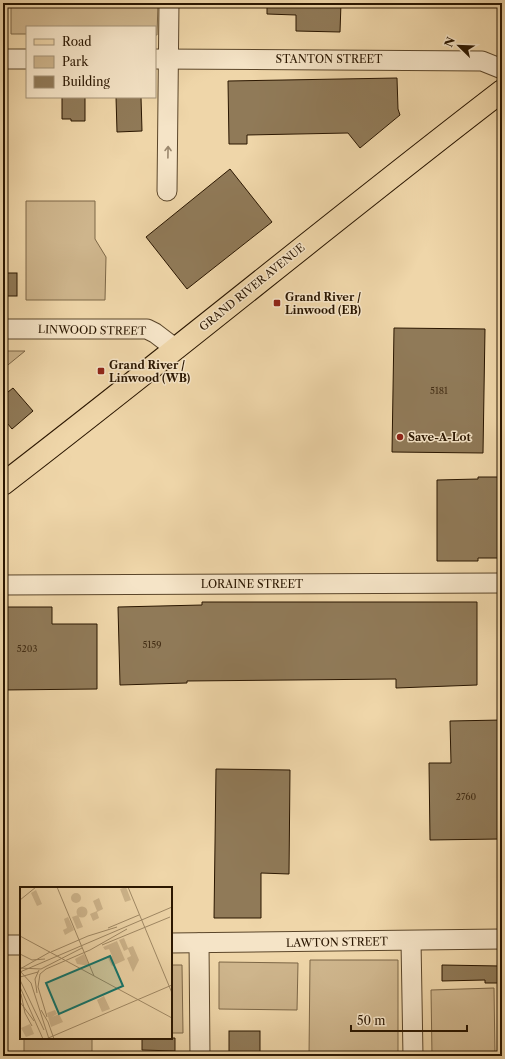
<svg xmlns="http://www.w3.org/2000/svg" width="505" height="1059" viewBox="0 0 505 1059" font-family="'Libre Caslon Text',serif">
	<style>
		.green { fill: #ceb58c; stroke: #7c6646 }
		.building { fill: #907a58; stroke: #2a1600 }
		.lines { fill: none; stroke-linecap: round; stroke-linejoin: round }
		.minor-casing { stroke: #5b462a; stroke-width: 21 }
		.major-casing { stroke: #2a1600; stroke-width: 24 }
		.minor { stroke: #f5e4c7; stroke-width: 19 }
		.major { stroke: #efd6a9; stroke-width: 22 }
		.oneway { stroke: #9a876d }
		.poi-dot { fill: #8f2418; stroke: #f5e4c7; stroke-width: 1.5 }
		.labels { text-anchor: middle; stroke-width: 3; stroke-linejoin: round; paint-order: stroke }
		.number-label { font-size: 9px; fill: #442f16 }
		.street-label { font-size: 11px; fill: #2a1600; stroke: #f5e4c7 }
		.poi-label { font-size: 11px; font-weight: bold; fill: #2a1600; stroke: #f5e4c7; text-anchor: start }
		.inset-road { fill: none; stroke: #a08965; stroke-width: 1 }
		.view { fill: #0f766e; fill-opacity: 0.15; stroke: #0f766e; stroke-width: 2 }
		.inset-edge { fill: none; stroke: #2a1600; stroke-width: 2 }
	</style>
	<rect width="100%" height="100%" fill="#efd6a9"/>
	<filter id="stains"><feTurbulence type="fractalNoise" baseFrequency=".005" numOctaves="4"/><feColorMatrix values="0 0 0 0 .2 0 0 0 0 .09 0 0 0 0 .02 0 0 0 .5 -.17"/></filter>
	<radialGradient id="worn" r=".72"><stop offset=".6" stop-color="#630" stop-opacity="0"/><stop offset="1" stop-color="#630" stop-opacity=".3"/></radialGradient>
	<g class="green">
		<polygon points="11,3 158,3 157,35 155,35 155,27 27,27 27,34 11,34"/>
		<polygon points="26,201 95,201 95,239 106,257 105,300 26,300"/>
		<polygon points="3,351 25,351 3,369"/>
		<polygon points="310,960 398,960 398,1056 309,1056"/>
		<polygon points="219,962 298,963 297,1010 219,1009"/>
		<polygon points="171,965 182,965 183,1033 171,1033"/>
		<polygon points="494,988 495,1056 432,1056 431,990"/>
		<rect x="24" y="1038" width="68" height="18"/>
	</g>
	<g class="building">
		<polygon points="267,3 341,3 340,32 296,31 296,15 267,14"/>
		<polygon points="397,78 398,109 400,115 360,148 348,133 247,135 247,144 229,144 228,81"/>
		<polygon points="62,97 85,97 85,121 71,121 71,119 62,119"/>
		<polygon points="116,97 141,97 142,131 117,132"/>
		<polygon points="230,169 272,222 187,289 146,237"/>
		<rect x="3" y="273" width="14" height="23"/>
		<polygon points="394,328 485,329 483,453 392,452"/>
		<polygon points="13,388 33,411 12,429 3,418 3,396"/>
		<polygon points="478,477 502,477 502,558 478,558 478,561 437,561 437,480 478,479"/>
		<polygon points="202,602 477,602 477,685 396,688 396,679 187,681 187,683 120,685 118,607 202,605"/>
		<polygon points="3,607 52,607 52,624 97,624 97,689 3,690"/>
		<polygon points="502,720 502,830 500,830 500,839 430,840 429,763 451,763 450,721"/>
		<polygon points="216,769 290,770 289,874 261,873 261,918 214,918"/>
		<polygon points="442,965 500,966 500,983 485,983 485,980 442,981"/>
		<rect x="229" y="1031" width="31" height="25"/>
		<polygon points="142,1038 175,1038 175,1051 142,1050"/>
	</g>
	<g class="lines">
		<defs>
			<g id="minor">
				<polyline points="3,59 27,59"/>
				<polyline points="155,59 482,61 502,69"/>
				<polyline points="167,191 169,3"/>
				<polyline points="3,329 147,329 155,333 176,349"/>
				<polyline points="3,585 502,583"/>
				<polyline points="411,941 413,1056"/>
				<polyline points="171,943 502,939"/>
				<polyline points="199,943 200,1056"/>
				<polyline points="3,945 21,945"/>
			</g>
			<path id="major" d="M3,484C171,355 334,220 502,91"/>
		</defs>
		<use href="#minor" class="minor-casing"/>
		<use href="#major" class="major-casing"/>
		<use href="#minor" class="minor"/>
		<use href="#major" class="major"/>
	</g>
	<defs><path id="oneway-shaft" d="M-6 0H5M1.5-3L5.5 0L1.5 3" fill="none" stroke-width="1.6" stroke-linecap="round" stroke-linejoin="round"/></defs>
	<use class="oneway" href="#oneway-shaft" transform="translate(168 152) rotate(-89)"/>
	<g class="poi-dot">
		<rect x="273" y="299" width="8" height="8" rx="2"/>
		<rect x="97" y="367" width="8" height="8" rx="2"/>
		<circle cx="400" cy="437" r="4"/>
	</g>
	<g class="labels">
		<g class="number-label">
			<text x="439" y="394">5181</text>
			<text x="152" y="648">5159</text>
			<text x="27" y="652">5203</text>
			<text x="466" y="800">2760</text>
		</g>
		<g class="street-label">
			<text x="329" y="63">STANTON STREET</text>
			<text transform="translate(252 287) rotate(-39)" y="4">GRAND RIVER AVENUE</text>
			<text transform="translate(92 330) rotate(1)" y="4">LINWOOD STREET</text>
			<text x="252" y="588">LORAINE STREET</text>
			<text transform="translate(337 942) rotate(-1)" y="4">LAWTON STREET</text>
		</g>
		<g class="poi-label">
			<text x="285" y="301">Grand River /<tspan x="285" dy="13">Linwood (EB)</tspan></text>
			<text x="109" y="369">Grand River /<tspan x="109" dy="13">Linwood (WB)</tspan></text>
			<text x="408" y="441">Save-A-Lot</text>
		</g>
	</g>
	<g transform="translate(20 887)">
		<rect width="152" height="152" fill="#efd6a9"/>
		<path d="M106,0L111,13L105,15L100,2ZM16,3L22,17L17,19L11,6ZM51 11a5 5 0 1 1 10 0a5 5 0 1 1-10 0ZM79,11L83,22L77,25L79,31L73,34L70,27L77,24L73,14ZM56.5 25a5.5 5.5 0 1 1 11 0a5.5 5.5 0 1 1-11 0ZM58,28L63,40L57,42L52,30ZM48,30L54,43L45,48L43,43L47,41L44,32ZM104,51L108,61L113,59L119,73L113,85L107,71L111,69L108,62L104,64L99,53ZM97,54L105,73L92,79L88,71L92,69L89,62L85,63L83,60ZM64,67L70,79L57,77L55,72ZM84,109L90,122L82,125L77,113ZM35,123L37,127L32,130L39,127L43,135L31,140L27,126ZM10,137L14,147L6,150L1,141Z" fill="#ceb58c"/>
		<path class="inset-road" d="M37,0L74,89M108,0L152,106M0,13L16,0M88,41L119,28M0,49L152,131M68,49L97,40M82,58L150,30M70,63L107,42M31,65L68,49M0,67L12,73L25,72M0,81L21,82L62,61M0,82L30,65M0,84L11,96L29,152M0,85L152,20M0,90L18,85M0,93L24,143M0,100L23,152M17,106L15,92L19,83M1,107L5,126L12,139M0,115L14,134M21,123L28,135M27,130L18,100L20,87L26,82L70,63M28,135L34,152M26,152L152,98"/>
		<path class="view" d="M90,69L103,99L39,127L26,96Z"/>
		<rect width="152" height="152" class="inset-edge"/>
	</g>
	<rect width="505" height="1059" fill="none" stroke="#efd6a9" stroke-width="16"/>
	<rect x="4" y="4" width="497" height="1051" fill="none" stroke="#2a1600" stroke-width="2"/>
	<rect x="8" y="8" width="489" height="1043" fill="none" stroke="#2a1600"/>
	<rect x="26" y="26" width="130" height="72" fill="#f5e4c7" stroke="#a49277"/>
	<rect x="34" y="39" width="20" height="6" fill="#efd6a9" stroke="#a49277"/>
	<text x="62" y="46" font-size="12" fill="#2a1600">Road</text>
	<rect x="34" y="56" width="20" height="12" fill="#ceb58c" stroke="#a49277"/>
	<text x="62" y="66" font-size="12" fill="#2a1600">Park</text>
	<rect x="34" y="76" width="20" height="12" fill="#907a58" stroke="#a49277"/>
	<text x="62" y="86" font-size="12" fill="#2a1600">Building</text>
	<g transform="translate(459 46) rotate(293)" stroke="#f5e4c7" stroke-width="3" paint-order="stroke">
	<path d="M0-3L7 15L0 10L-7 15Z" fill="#2a1600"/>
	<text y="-6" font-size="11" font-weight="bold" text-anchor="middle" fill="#2a1600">N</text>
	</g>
	<path d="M351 1025v6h116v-6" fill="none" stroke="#2a1600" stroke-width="2"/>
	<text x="357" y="1025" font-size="12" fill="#2a1600" stroke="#f5e4c7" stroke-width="3" paint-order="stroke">50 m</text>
	<rect width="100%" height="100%" filter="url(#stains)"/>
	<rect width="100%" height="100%" fill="url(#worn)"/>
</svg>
